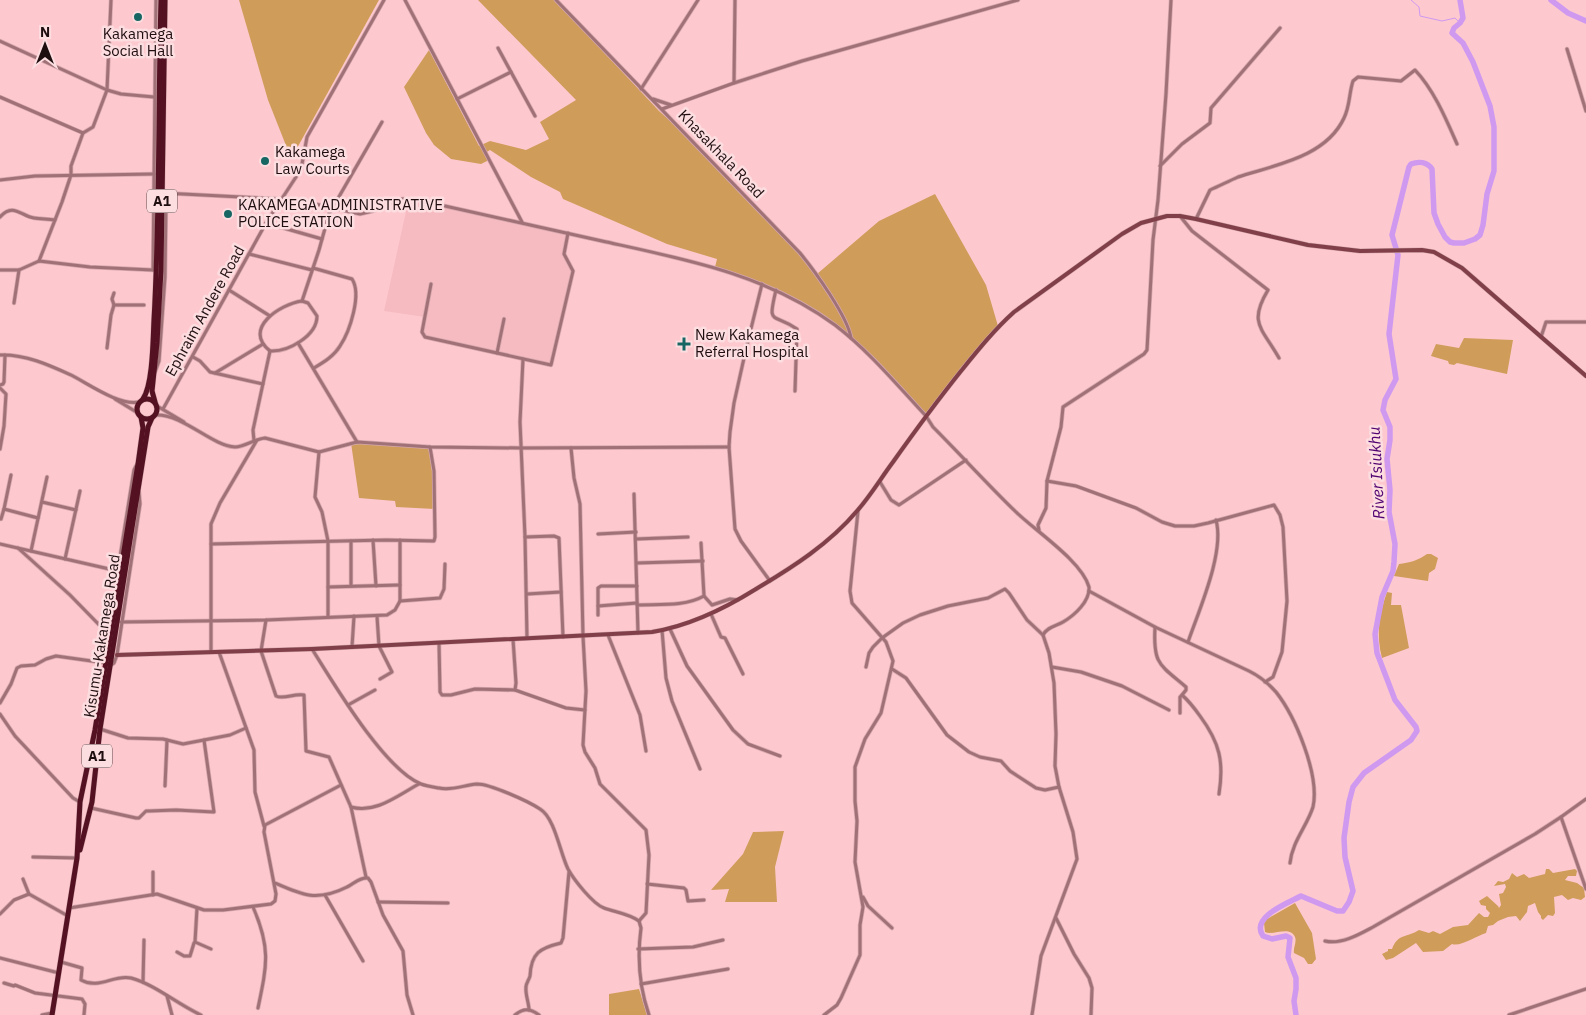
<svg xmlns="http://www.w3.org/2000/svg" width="1586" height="1015" viewBox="0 0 1586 1015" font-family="'IBM Plex Sans',sans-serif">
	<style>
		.built { fill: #f6bbc1 }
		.green { fill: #d09c5a }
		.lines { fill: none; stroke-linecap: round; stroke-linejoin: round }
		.stream { stroke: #cf99f0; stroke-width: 1 }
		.river { stroke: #cf99f0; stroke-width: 5.5 }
		.minor-casing { stroke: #d5a7ad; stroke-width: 4.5 }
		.secondary-casing { stroke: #d5a7ad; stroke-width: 5 }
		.trunk-casing { stroke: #d5a7ad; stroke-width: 6 }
		.minor { stroke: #a07177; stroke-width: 3 }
		.secondary { stroke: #803f49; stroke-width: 4 }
		.trunk { stroke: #541121; stroke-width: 5 }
		.poi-dot { fill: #186663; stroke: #fcdde0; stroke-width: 2 }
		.labels { text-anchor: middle; stroke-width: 5; stroke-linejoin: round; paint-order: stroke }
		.shield { fill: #fcdde0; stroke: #614c4e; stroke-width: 1 }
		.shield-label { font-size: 14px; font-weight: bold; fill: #1f0e10 }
		.poi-label { font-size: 15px; fill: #1f0e10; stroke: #fcdde0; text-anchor: start }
		.street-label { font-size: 15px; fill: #1f0e10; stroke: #fcdde0 }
		.water-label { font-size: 16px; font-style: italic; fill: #500270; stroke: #fcdde0 }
	</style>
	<rect width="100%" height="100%" fill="#fdc9cf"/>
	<polygon class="built" points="409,198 568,233 564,252 573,267 551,364 426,337 422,332 425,317 384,311"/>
	<g class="green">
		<polygon points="239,0 379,0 296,150 287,148 268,100"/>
		<polygon points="478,0 555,0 659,111 687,136 778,229 817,274 879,221 935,194 986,285 998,326 926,416 870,355 814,310 763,283 715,267 717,259 667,244 563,199 560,192 531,177 490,150 485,153 489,160 481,164 451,159 434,145 426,133 404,87 429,50 479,146 490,141 526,150 549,139 540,122 576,100"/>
		<polygon points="1464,338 1513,340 1507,374 1457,363 1454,365 1449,364 1448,361 1431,356 1436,344 1459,348"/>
		<polygon points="351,443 430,446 435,509 396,507 395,501 359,498"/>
		<path d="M1427,554H1431L1438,558L1435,569L1429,573L1428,581L1394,576L1399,564C1409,563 1419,560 1427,554Z"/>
		<path d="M1387,592L1392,593L1391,605H1401L1409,648L1382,658C1376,635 1379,614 1387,592Z"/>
		<polygon points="784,831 775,867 777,902 725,902 729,889 711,890 743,854 753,832"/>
		<path d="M1546,869H1549L1553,873L1575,869L1577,871L1576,876H1568L1565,880L1577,883L1584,888L1585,897L1581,900L1573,898L1568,900L1562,895L1554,897L1555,913L1553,916L1548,915L1543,920L1541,918V916L1538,912L1535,903L1528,906L1527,912L1520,921L1516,916L1508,917L1498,921L1493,925L1488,926L1486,933C1476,936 1461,947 1452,944L1443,951L1423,952L1416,943L1393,958L1386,960L1382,954L1388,951V949H1392C1398,933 1407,938 1419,930L1429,933L1433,931L1440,934L1453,927L1468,925L1479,913L1484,917H1488L1490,913L1486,909V906L1481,905L1479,901L1487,896L1498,906L1499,908L1501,905L1499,894L1503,893L1506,887L1505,884L1494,886L1498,881L1503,882L1509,879L1512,873L1517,877L1524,874L1529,878L1545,874Z"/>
		<path d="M1295,903L1312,933L1316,959L1312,964H1308L1304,958L1294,953C1293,948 1297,942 1295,937C1290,925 1273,936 1265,932L1264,923L1267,919Z"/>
		<polygon points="639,989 647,1015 609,1015 609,994"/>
	</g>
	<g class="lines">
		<polyline class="stream" points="1411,0 1419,7 1420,16 1442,21 1455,18 1460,23"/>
		<g class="river">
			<polyline points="1551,0 1568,13 1586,21"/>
			<path d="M1296,1015L1294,1001L1296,989V978L1288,957L1290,938L1286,936L1272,939L1263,936C1250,917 1288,903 1301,896L1337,911H1343L1349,902L1353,891L1345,857L1344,838L1349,802L1353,787L1364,773L1411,740L1417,731L1416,727L1395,700L1377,653L1375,634L1382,597L1393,571L1394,562L1395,544L1389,512L1390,490L1387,459L1390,440V427L1383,410L1385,400L1396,379L1389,334L1398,255L1392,235L1409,167L1411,164C1419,161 1427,162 1432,169L1434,213L1438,224L1445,237L1450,242L1454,243H1464L1475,239L1480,235L1483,225L1487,194L1494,171V127L1490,106L1473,62L1463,43L1452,33L1454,28L1460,23L1463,18L1460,0"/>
		</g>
		<defs>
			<g id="minor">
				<polyline points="405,0 522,222"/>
				<path d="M556,0L800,253C814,270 848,317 851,338"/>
				<polyline points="0,41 107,90 121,94 154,97"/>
				<polyline points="498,48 511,72"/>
				<polyline points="1567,49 1586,111"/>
				<polyline points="734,83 735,0"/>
				<polyline points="641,89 698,0"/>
				<polyline points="0,97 83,133"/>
				<polyline points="457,99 511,72 535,116"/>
				<polyline points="653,99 671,105"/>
				<polyline points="662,109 734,83 802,61 1018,0"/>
				<polyline points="1160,166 1182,144 1210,123 1211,108 1280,28"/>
				<polyline points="0,180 35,176 154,174"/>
				<path d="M163,193L297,200L360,214L373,211L402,199L418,200C479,214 541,227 602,241C684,259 766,274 835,325C869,351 897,385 926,416L933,427C961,455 987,484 1015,511C1034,530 1082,561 1089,587C1090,601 1075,615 1063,622C1056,626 1047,627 1043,635L1049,653L1054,683L1056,734L1055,766L1059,787L1073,832L1077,859L1041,956L1032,1015"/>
				<path d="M1180,216L1192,231L1268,290C1248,323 1262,328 1279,358"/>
				<path d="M0,217C13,202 21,216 34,218C41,219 48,219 55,220"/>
				<path d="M1196,219L1210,190C1219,186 1229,181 1238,177C1275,165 1326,157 1344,118C1350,106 1349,93 1353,81L1358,77L1401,81L1415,70C1434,90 1446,119 1457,144"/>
				<polyline points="266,223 322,239"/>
				<polyline points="249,254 312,270"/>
				<polyline points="39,261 62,202 71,175 71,166 83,133 93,127 107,90 111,0"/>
				<path d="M313,268L352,279C362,294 350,331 340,346C334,356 324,362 314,368"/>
				<polyline points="0,270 19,270 39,261 90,267 153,270"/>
				<polyline points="153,270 156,0"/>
				<polyline points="431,284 422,332 425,337 551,365 573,271 564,254 568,233"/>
				<polyline points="762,284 746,349 734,403 730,432 729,447 735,529 741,541 770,581"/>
				<polyline points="229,290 270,316"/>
				<path d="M776,290C767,327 773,312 797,329L795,391"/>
				<polyline points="302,301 319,250 329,214 382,122"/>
				<path d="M302,301L308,303L317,316C317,336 288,352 270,351C242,329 280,304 302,301Z"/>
				<polyline points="14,303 19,270"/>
				<polyline points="114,305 112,299 114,293"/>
				<polyline points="1541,337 1546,322 1586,322"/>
				<polyline points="298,343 357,442"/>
				<polyline points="107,348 111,315 114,305 144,305"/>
				<polyline points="497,353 504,319"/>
				<path d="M0,355C25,354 49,365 71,375C89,384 119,406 139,402"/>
				<polyline points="193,357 200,361 210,372 263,384"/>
				<polyline points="523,359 520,422 525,537 527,638"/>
				<polyline points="155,372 159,361 165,277 166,206 164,199"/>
				<polyline points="215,373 263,344"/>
				<polyline points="0,385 3,384 4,382 5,355"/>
				<polyline points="0,388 6,394 4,426 0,449"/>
				<polyline points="115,399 138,413"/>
				<polyline points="157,406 184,422"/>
				<polyline points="163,409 266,223 296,177 302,164 307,137 384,0"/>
				<path d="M156,415C183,414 212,446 235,447C245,447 254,439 265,438L319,452L357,442L430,447L521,448L729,447"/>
				<polyline points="254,441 253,430 270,351"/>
				<polyline points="571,448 574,478 580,504 583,636 586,691 583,745 585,752 595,768 600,784 646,830 649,855 646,913 639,921"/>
				<polyline points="319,452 315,497 322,512 328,541 328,617"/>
				<polyline points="11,475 4,509 38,518"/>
				<polyline points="1047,481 1076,486 1136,508 1162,522 1175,526 1194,526 1208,523 1274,505 1280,515 1283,527 1287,601 1282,652 1273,677 1265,682"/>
				<polyline points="880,482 891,500 899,505 966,460"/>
				<polyline points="634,494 638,633"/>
				<polyline points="42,502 76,510"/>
				<polyline points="1,519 4,509"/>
				<polyline points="1039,530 1038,525 1046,508 1047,481 1061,427 1063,407 1144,354 1147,350 1153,240 1158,200 1166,94 1171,0"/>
				<polyline points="598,534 636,532"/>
				<polyline points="525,537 554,536 559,538 563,637"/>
				<polyline points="636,539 688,537"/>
				<polyline points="373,540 376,586"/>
				<polyline points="701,543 704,596 712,605 730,599 738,600"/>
				<polyline points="0,544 118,571"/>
				<polyline points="211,544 386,540 434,541 435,537 434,471 430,447"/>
				<polyline points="18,548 70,595 110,636"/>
				<polyline points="31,551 47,477"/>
				<polyline points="65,559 80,491"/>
				<polyline points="637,563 703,561"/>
				<polyline points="117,585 116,582 134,470 136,466"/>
				<polyline points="351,586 351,541"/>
				<polyline points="328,587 400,585"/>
				<path d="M1089,591L1155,627L1249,671C1259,676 1268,683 1276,692C1295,716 1320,775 1313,807C1307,826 1292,842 1290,863"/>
				<polyline points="527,594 561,592"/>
				<polyline points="400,601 440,598 444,589 445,564"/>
				<path d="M637,605C659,604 684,607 704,596"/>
				<polyline points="598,606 637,603"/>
				<polyline points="711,614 721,637 725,638 743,674"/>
				<polyline points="598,615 598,588 601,586 637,586"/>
				<polyline points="377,616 379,646 392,672 380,679"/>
				<path d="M266,620L261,651L276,696C284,700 294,693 304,695L306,751L329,757L351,807C376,814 398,795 419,784"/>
				<polyline points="121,622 266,620 387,615 395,610 400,601 400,540"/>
				<path d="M1155,627C1153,664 1159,664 1186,687V690L1182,695"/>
				<polyline points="670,629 687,666 733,730 748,744 780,756"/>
				<polyline points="662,630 666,678 672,701 700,769"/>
				<polyline points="608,635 640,715 646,751"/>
				<polyline points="513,639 516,683 515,690 566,708 585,710"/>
				<path d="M1188,642C1199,610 1225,552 1216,520"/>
				<polyline points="439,643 440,692 442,695 451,695 475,689 515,690"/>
				<polyline points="352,647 354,616"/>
				<path d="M312,649C334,684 384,769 421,784C426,786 433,787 439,788C452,791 464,785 477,784C490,784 528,801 540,809C555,818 560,853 568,869C574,880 593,904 604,908C615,912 630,914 639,921"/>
				<polyline points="211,651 211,524 220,503 257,440"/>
				<polyline points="219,652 254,750 255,792 264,826"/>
				<polyline points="110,666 114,663 117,655 140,504 139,492"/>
				<polyline points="866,667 869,653 873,647 882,638 903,623 920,615 948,606 988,598 1005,589 1009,593 1027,620 1043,635"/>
				<polyline points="1052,667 1081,672 1122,686 1169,710"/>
				<polyline points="892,669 906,678 947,735 969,752 980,757 1001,761 1010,771 1036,788 1045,790 1059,787"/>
				<polyline points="0,703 11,684 17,668 21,666 35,665 46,659 56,656 106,663"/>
				<polyline points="348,705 375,690"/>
				<path d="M1180,713V697L1182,695C1189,701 1195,709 1200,716C1220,743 1224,762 1219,794"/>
				<polyline points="0,714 15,736 73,798 80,802"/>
				<polyline points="100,729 128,738 163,739 183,744 230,735 246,728"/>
				<polyline points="165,786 167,740"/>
				<polyline points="1586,799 1561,817 1586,889"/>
				<polyline points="351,807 366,877"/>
				<polyline points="91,808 136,818 139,818 146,811 149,811 176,810 214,812 204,740"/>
				<polyline points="33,857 77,858"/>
				<polyline points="23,879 29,894 68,916"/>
				<path d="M275,883C302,895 317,902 347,887C354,884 359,877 368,878L371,882L383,915L403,951L407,995L413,1015"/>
				<polyline points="647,884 684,888 686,890 688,901 704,900"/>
				<polyline points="153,895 153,872"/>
				<polyline points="325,895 363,961"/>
				<polyline points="863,897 868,906 892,928"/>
				<polyline points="378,902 448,903"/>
				<path d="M253,907C271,948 267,965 258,1008"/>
				<polyline points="69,908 157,894 204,910 223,910 271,904 275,901 276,894 264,832 265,825 341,785"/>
				<polyline points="197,908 195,942 211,949"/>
				<polyline points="0,914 14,900 29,894"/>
				<polyline points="1056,918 1074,954 1089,978 1092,988 1091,1015"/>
				<path d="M639,921L641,928C637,958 639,986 649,1015"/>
				<path d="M1325,941C1341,945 1360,934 1373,927L1535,834L1561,817"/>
				<polyline points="638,949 693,947 723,940"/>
				<polyline points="177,952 184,956 190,956 194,943"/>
				<polyline points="0,958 59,973"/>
				<path d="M61,962L82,968L81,980C99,990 114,974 131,978C156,985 177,1004 201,1015"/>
				<polyline points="143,982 144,940"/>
				<polyline points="4,983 14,986 15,985 35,993 82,999 85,1004 84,1015"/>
				<polyline points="641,984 728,969"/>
				<polyline points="167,996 172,1015"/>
				<path d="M529,1010C529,1003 525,994 526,987C526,983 529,980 530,976C531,953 540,948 561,943L563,938L569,872"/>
				<polyline points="42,1015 52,1013"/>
				<path d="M515,1015C523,1008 530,1008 539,1015"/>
				<polyline points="824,1015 837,1005 841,998 860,955 860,925 863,907 855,862 857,821 855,801 855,767 865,739 881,713 893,661 886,642 852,603 850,591 858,511"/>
				<polyline points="1509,1015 1586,989"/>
			</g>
			<path id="secondary" d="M117,655L312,649L652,632C689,626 724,609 756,589C793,567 829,544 857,511C871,495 881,478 893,462C915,431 937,401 961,371C978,350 994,330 1014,312L1122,234L1141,223L1167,216H1180L1196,219L1308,245L1360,251L1422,250L1434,252L1462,268L1586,376"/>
			<g id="trunk">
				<circle cx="147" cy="409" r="10"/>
				<path d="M143,399C153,384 153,339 154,320C160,214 158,107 161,0"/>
				<polyline points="155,402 152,391 157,343 161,270 165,0"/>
				<polyline points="80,850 92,802 100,729 148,427 152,418"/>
				<polyline points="52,1015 77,858 80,802 95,730 138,464 143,428 141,417"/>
			</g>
		</defs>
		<use href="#minor" class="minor-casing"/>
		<use href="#secondary" class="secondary-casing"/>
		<use href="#trunk" class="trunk-casing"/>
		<use href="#minor" class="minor"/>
		<use href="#secondary" class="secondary"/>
		<use href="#trunk" class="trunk"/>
	</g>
	<g class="poi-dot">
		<circle cx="138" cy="17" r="5"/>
		<circle cx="265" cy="161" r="5"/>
		<circle cx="228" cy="214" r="5"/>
		<path d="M681.5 336.5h5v5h5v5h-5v5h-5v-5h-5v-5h5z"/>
	</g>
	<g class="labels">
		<g class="shield">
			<rect x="147" y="189.5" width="30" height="23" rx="4"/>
			<rect x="82" y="744.5" width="30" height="23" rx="4"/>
		</g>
		<g class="shield-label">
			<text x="162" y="206">A1</text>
			<text x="97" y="761">A1</text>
		</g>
		<g class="poi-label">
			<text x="138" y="39" text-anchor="middle">Kakamega<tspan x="138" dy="17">Social Hall</tspan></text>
			<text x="275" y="157">Kakamega<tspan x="275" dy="17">Law Courts</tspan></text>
			<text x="238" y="210">KAKAMEGA ADMINISTRATIVE<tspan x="238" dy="17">POLICE STATION</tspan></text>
			<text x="695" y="340">New Kakamega<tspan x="695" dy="17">Referral Hospital</tspan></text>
		</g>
		<g class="street-label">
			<text transform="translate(721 154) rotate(46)" y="5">Khasakhala Road</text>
			<text transform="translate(205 311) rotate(-61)" y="5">Ephraim Andere Road</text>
			<text transform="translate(102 636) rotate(-81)" y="5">Kisumu-Kakamega Road</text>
		</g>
		<g class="water-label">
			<text transform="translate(1376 473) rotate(-93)" y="6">River Isiukhu</text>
		</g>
	</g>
	<g transform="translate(45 45)" stroke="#fcdde0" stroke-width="4" paint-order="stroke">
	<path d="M0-4L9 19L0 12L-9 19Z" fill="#1f0e10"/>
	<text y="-8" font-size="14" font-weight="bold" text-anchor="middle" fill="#1f0e10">N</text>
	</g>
</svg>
